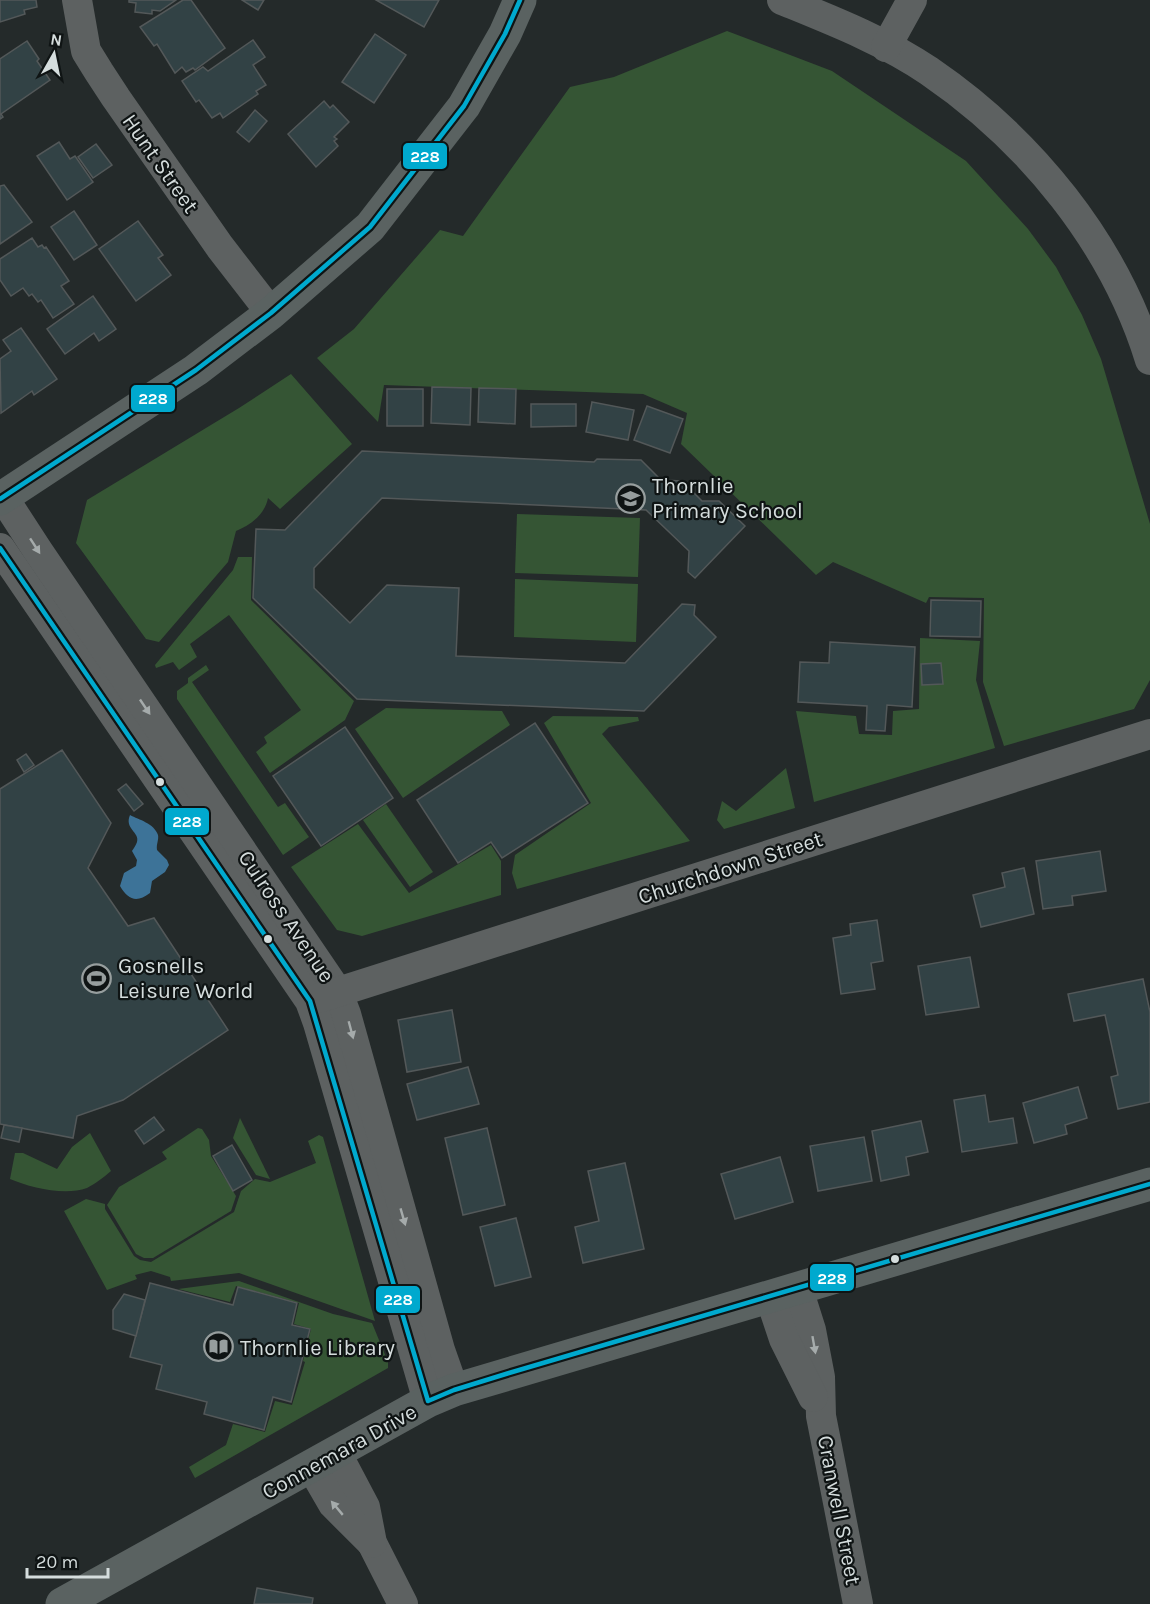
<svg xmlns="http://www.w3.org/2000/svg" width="1150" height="1604" viewBox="0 0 1150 1604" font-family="Karla,sans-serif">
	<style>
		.green { fill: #355534 }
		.water { fill: #3d7398 }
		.building { fill: #324245; stroke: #535859; stroke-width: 1.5 }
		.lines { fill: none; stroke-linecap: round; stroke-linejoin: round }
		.street { stroke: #5d6161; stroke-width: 30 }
		.secondary { stroke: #5a6261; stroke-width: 33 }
		.bus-1-casing { stroke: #0f1414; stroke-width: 9 }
		.bus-1 { stroke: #00a9ce; stroke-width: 4.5 }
		.oneway { fill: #a5abab }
		.bus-dot { fill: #d5dddd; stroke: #0f1414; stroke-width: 2 }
		.labels { text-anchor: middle; stroke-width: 4.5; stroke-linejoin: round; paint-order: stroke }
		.street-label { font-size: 22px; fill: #d5dddd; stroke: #0f1414 }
		.poi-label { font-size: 22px; fill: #d5dddd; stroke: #0f1414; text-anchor: start }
		.line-badge { stroke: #0f1414; stroke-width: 2 }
		.badge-label { font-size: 16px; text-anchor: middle; font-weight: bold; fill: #fff }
	</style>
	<rect width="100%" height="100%" fill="#242a2a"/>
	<g class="green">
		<polygon points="727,31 832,71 966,161 1028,229 1056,267 1082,315 1101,359 1150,524 1150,680 1134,709 1004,746 983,682 984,598 929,597 926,603 833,562 816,575 681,444 687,413 643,394 384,385 378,422 317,358 354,329 440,230 463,236 570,87 614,77"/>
		<path d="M291,374L352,444L280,509L268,498C265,514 251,525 236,531L228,562L159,642L146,639L76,543L87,500L239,408Z"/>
		<polygon points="517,514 640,518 638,577 515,573"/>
		<polygon points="238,557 252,557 251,600 354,701 345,720 270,773 256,752 267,743 264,737 301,710 229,615 190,644 197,657 179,670 173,662 156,668 155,665 233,570"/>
		<polygon points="515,579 638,584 636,642 514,637"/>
		<polygon points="920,638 980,641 976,680 995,748 814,802 796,711 856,716 859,734 892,735 893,711 919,709"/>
		<polygon points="206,665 209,670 192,682 278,807 285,803 309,837 283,855 177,699 177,691 188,683 188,678"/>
		<polygon points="386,708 502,711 510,725 403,798 355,729"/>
		<polygon points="553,716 638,717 639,721 609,727 602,734 690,841 517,889 512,873 515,855 591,803 544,723"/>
		<polygon points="786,768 795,808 724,829 717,820 722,801 736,811"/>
		<polygon points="386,804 433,872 410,887 363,820"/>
		<polygon points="358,824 409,893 491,845 501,861 501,895 362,936 337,930 291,867"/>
		<polygon points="240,1118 270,1179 256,1175 233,1138"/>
		<polygon points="198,1128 202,1129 209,1140 211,1156 236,1196 231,1211 153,1258 144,1258 136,1254 107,1205 119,1187 167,1159 162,1152"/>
		<path d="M90,1133L111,1171C104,1177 95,1184 87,1188C65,1196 31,1188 10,1179L15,1153H23L57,1169L72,1147Z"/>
		<polygon points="319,1135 323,1137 375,1321 239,1273 171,1281 170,1277 151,1271 135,1275 137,1279 107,1290 64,1211 86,1199 105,1204 105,1209 134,1256 140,1260 151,1262 234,1212 241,1191 255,1179 270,1182 316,1163 308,1141"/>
		<polygon points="239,1281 333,1314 372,1323 388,1362 388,1368 195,1478 189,1467 226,1445 233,1424 265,1432 275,1401 292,1405 305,1362 303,1361 311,1329 294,1324 299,1303 236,1286 230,1302 178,1289"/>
	</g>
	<path class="water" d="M130,815C139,820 154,823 158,835C159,840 156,844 157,850L167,860L169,865L165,872L152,881L150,893C137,903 128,900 120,886L124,873L136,866L137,860L132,851C134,848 136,845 137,842C140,832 124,829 130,815Z"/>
	<g class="building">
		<polygon points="0,0 36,0 37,7 24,10 25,14 0,22"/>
		<polygon points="129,0 176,0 160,11 152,10 152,14 135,12 136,3 129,2"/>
		<polygon points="183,0 191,0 225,48 195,70 193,68 186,72 182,67 175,73 157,44 154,46 140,27"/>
		<polygon points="242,0 264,0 258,10"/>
		<polygon points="376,0 439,0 424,27"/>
		<polygon points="375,34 406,55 374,103 342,82"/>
		<polygon points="253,40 265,57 253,65 266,85 256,91 258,94 223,118 220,113 212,118 199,100 196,102 182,81 203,67 208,71"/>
		<polygon points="27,41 39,59 37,61 50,80 1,114 3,117 0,119 0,59"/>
		<polygon points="324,101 330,108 333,105 349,122 334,137 337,139 334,141 338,146 316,167 288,134"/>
		<polygon points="255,110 267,121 249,142 237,132"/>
		<polygon points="59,142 70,159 75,156 93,182 67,200 37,156"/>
		<polygon points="96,144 112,165 93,178 78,157"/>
		<polygon points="4,185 32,222 0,244 0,186"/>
		<polygon points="74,211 97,245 74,260 51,227"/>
		<polygon points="138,221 163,255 158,258 171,275 136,301 99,249"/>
		<polygon points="32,238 38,247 42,245 44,248 46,247 69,281 61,286 74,304 53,318 41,300 38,302 32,294 29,296 23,288 11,296 0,280 0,259"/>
		<polygon points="93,296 116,329 99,341 94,333 65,354 47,329"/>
		<polygon points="21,328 57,379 34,395 32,391 1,413 0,359 11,351 3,340"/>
		<polygon points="432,387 471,388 470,425 431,423"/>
		<polygon points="479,388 516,389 515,424 478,422"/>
		<rect x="387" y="389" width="36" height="37"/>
		<polygon points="592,402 634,410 628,440 586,432"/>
		<polygon points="531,404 576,404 576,426 531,427"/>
		<polygon points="647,406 683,419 670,453 634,440"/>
		<polygon points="362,451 594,462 597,459 641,460 661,480 682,481 702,501 719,501 745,526 695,578 688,572 689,551 646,510 382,498 314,568 314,588 350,623 387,585 459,588 456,656 625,663 682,604 695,605 694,615 716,637 644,711 357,699 253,598 256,529 285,530"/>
		<polygon points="931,600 981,601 980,637 930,636"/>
		<polygon points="830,642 915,647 912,707 887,705 885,731 866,730 867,706 798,702 800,662 829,663"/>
		<polygon points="941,663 943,684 922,685 921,664"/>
		<polygon points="535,723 588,803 502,858 491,842 458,863 417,800"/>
		<polygon points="345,727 393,798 321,846 273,776"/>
		<polygon points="62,750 111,823 88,868 128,926 154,918 228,1030 123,1100 77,1116 73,1138 0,1124 0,789"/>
		<polygon points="26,754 34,765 24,772 17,760"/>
		<polygon points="126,784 143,804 134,811 118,790"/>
		<polygon points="1100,851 1106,891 1072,896 1073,905 1043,909 1036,861"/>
		<polygon points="1024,868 1034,914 981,927 973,895 1005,887 1002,873"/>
		<polygon points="877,920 883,961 871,963 875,989 841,994 833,938 851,935 850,924"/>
		<polygon points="970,957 979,1007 926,1015 918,966"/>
		<polygon points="1143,979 1150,1012 1150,1102 1118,1109 1111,1077 1118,1075 1105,1015 1074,1021 1068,994"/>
		<polygon points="452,1010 461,1062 407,1072 398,1020"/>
		<polygon points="468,1067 479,1104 417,1120 407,1084"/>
		<polygon points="1078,1087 1087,1118 1065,1125 1067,1134 1034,1143 1023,1103"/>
		<polygon points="985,1095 989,1122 1013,1118 1017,1143 962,1152 954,1100"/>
		<polygon points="154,1117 164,1130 144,1144 135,1131"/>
		<polygon points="921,1121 928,1152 906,1157 909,1175 881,1181 872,1131"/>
		<polygon points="4,1125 22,1128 19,1142 1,1138"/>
		<polygon points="487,1128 505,1205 463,1215 445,1138"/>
		<polygon points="864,1137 872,1181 818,1191 810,1146"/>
		<polygon points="232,1145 252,1180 233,1191 213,1156"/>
		<polygon points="780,1157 793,1202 735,1219 721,1174"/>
		<polygon points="625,1163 644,1249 583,1263 575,1227 599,1221 588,1171"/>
		<polygon points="516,1218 531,1277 495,1286 480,1227"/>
		<polygon points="150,1283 233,1305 238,1287 297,1303 292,1325 310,1329 291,1402 273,1397 264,1430 204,1414 207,1402 156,1389 162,1365 130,1357"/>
		<polygon points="124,1294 145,1300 136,1336 113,1329 113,1310"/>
		<polygon points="257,1588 313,1598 312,1604 254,1604"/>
	</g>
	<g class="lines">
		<g class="street">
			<polyline points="77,0 86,51 99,72 116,98 220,247 271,313"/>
			<path d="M782,0C831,20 885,41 929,71C1030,140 1114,243 1150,360"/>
			<polyline points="886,47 912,0"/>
			<polyline points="3,497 38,551 337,991 346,1014 440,1350 454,1390"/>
			<polyline points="0,548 310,1001 318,1023 428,1401"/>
			<polyline points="319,998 1150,734"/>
			<polyline points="798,1289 811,1330 820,1377 821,1416 858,1604"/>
			<polyline points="770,1297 784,1339 813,1397"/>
			<polyline points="336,1452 365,1507 372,1543 403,1604"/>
			<polyline points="311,1466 333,1504 372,1543"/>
		</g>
		<g class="secondary">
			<polyline points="0,499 196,370 271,313 370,227 464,106 505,34 520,0"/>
			<polyline points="62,1604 428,1401 454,1390 1150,1184"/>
		</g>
		<defs>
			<g id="bus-1">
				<polyline points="0,499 196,370 271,313 370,227 464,106 505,34 520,0"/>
				<polyline points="0,548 310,1001 428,1401 454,1390 509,1373 1150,1184"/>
			</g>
		</defs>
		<use href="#bus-1" class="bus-1-casing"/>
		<use href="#bus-1" class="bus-1"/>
	</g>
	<defs><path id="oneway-solid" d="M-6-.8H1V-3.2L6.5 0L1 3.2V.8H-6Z" transform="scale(1.5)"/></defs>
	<g class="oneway">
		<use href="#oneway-solid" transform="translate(35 546) rotate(57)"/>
		<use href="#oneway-solid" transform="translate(145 707) rotate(56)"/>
		<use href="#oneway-solid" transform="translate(351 1030) rotate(75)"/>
		<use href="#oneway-solid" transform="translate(403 1217) rotate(74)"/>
		<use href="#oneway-solid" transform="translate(814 1345) rotate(80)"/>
		<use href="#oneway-solid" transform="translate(337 1508) rotate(-130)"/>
	</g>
	<defs>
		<symbol id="school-ring" viewBox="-11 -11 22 22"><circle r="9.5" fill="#0f1414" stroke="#979e9e" stroke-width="1.5"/><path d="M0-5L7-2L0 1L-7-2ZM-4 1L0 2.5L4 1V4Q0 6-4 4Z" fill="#979e9e"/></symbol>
		<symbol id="stadium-ring" viewBox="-11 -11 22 22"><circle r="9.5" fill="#0f1414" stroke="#979e9e" stroke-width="1.5"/><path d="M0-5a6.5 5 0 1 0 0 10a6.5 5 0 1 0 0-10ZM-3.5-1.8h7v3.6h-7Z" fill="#979e9e"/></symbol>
		<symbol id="library-ring" viewBox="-11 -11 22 22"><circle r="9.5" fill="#0f1414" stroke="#979e9e" stroke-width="1.5"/><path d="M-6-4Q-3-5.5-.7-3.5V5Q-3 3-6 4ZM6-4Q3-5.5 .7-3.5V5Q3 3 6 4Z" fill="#979e9e"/></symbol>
	</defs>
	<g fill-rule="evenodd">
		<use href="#school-ring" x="614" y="482" width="33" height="33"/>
		<use href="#stadium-ring" x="80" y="962" width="33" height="33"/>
		<use href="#library-ring" x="202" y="1330" width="33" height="33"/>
	</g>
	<g class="bus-dot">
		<circle cx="160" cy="782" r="5"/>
		<circle cx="268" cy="939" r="5"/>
		<circle cx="895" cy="1259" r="5"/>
	</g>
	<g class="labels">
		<g class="street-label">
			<text transform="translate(161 163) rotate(55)" y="8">Hunt Street</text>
			<text transform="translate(730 867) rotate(-18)" y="8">Churchdown Street</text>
			<text transform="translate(287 916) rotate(56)" y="8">Culross Avenue</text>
			<text transform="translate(339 1451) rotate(-29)" y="8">Connemara Drive</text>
			<text transform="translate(840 1510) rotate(79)" y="8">Cranwell Street</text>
		</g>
		<g class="poi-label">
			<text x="652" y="493">Thornlie<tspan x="652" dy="25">Primary School</tspan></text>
			<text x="118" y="973">Gosnells<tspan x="118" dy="25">Leisure World</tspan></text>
			<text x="240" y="1355">Thornlie Library</text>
		</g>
	</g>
	<g class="line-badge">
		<rect x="402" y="142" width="46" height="28" rx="6" fill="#00a9ce"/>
		<rect x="130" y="384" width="46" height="29" rx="6" fill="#00a9ce"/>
		<rect x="164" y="807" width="46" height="29" rx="6" fill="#00a9ce"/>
		<rect x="809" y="1263" width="46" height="29" rx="6" fill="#00a9ce"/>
		<rect x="375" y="1285" width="46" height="29" rx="6" fill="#00a9ce"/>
	</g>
	<g class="badge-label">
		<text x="425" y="162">228</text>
		<text x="153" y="404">228</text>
		<text x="187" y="827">228</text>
		<text x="832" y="1284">228</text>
		<text x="398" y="1305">228</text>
	</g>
	<g transform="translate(54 54) rotate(9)" stroke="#0f1414" stroke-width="4.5" paint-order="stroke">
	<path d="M0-4.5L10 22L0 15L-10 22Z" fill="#d5dddd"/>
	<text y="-9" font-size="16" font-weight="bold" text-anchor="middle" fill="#d5dddd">N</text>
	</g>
	<path d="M27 1568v9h81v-9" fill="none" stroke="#d5dddd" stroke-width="3"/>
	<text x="36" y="1568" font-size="18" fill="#d5dddd" stroke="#0f1414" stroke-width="4.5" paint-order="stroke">20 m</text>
</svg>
